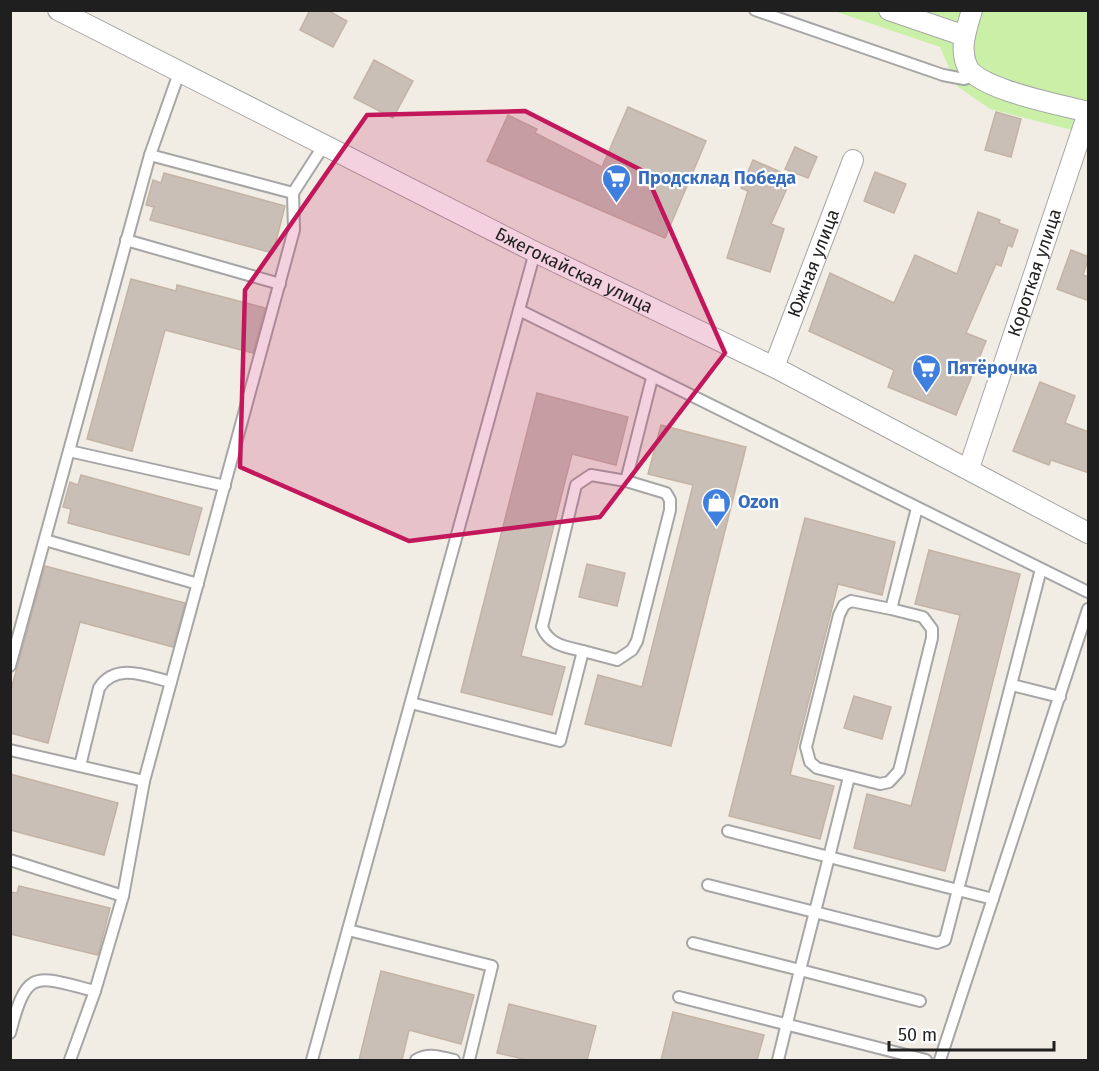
<svg xmlns="http://www.w3.org/2000/svg" width="1099" height="1071" viewBox="0 0 1099 1071" font-family="'Fira Sans',sans-serif">
	<style>
		.grass { fill: #c9f0a6 }
		.building { fill: #c9bfb7; stroke: #c4b3a5; stroke-width: 1.5 }
		.lines { fill: none; stroke-linecap: round; stroke-linejoin: round }
		.lane-casing { stroke: #a6a6a6; stroke-width: 14 }
		.street-casing { stroke: #a6a6a6; stroke-width: 22 }
		.lane { stroke: #fff; stroke-width: 10 }
		.street { stroke: #fff; stroke-width: 20 }
		.marked { fill: #c2185b; fill-opacity: 0.2; stroke: #c2185b; stroke-width: 4.5; stroke-linejoin: round }
		.labels { text-anchor: middle; stroke-width: 4.5; stroke-linejoin: round; paint-order: stroke }
		.shop-label { font-size: 18px; font-weight: bold; fill: #366cbe; stroke: #fff; text-anchor: start }
		.street-label { font-size: 18px; fill: #1f1f1f; stroke: #fff }
	</style>
	<rect width="100%" height="100%" fill="#f1ede4"/>
	<polygon class="grass" points="834,11 1088,11 1088,134 990,109 957,86 940,47"/>
	<g class="building">
		<polygon points="310,10 327,10 347,21 333,47 300,30"/>
		<polygon points="374,60 413,81 393,118 354,98"/>
		<polygon points="628,107 706,141 665,238 487,161 508,115 537,129 535,133 602,167"/>
		<polygon points="996,112 1021,119 1011,157 985,150"/>
		<polygon points="795,147 817,157 808,178 785,169"/>
		<polygon points="753,160 792,177 771,224 784,229 770,272 727,258 748,191 741,188"/>
		<polygon points="875,172 906,184 894,213 864,201"/>
		<polygon points="164,173 285,206 273,253 150,220 154,207 146,205 153,180 161,183"/>
		<polygon points="978,212 1000,220 999,223 1018,230 1012,247 1008,245 1001,266 996,264 966,333 986,341 956,415 888,387 894,370 809,331 830,273 894,303 915,255 957,274"/>
		<polygon points="1071,250 1089,257 1083,275 1089,277 1089,301 1057,289"/>
		<polygon points="131,279 176,291 177,285 265,308 253,353 165,330 132,451 87,439"/>
		<polygon points="1040,382 1075,396 1065,423 1089,432 1089,473 1051,460 1049,465 1013,451"/>
		<polygon points="537,393 628,417 616,465 572,454 521,656 565,667 552,715 461,692"/>
		<polygon points="661,425 746,447 671,746 585,724 598,675 642,687 693,485 648,474"/>
		<polygon points="81,475 202,508 189,555 68,523 71,509 63,507 70,482 78,485"/>
		<polygon points="805,518 895,542 882,595 838,584 790,775 834,786 820,839 729,816"/>
		<polygon points="929,550 1020,574 945,871 854,848 867,794 911,806 936,710 960,615 915,604"/>
		<polygon points="587,564 625,573 617,606 579,597"/>
		<polygon points="45,566 185,603 173,647 80,622 48,743 10,733 10,693"/>
		<polygon points="854,696 891,707 882,739 844,728"/>
		<polygon points="10,774 118,803 104,855 10,830"/>
		<polygon points="19,886 110,908 98,955 10,934 10,892 17,893"/>
		<polygon points="381,971 474,995 461,1044 409,1030 402,1060 359,1060"/>
		<polygon points="509,1004 596,1026 587,1060 527,1060 497,1053"/>
		<polygon points="673,1012 764,1035 757,1060 661,1060"/>
	</g>
	<g class="lines">
		<defs>
			<g id="lane">
				<polyline points="755,10 943,75 964,79 977,75"/>
				<polyline points="293,193 324,145"/>
				<polyline points="126,240 280,284"/>
				<polyline points="519,310 1088,592"/>
				<polyline points="69,451 225,486"/>
				<polyline points="45,540 198,584"/>
				<polyline points="891,609 851,601 844,605 839,615 806,747 810,762 817,768 880,784 889,782 899,771 932,638 932,629 923,617 891,609 917,508"/>
				<path d="M583,651C566,647 549,645 542,627L576,485L591,475L626,481"/>
				<polyline points="10,666 150,155 179,73"/>
				<polyline points="1012,685 1060,697"/>
				<polyline points="411,703 560,741 583,651 617,660 632,650 637,641 670,510 670,500 666,493 626,481 652,378"/>
				<polyline points="10,750 144,781"/>
				<path d="M80,766L99,688C116,662 146,676 171,682"/>
				<polyline points="849,777 829,857 993,899"/>
				<polyline points="728,831 829,857 800,970 920,1001"/>
				<polyline points="10,860 123,896"/>
				<polyline points="708,885 937,943 945,940 1041,569"/>
				<polyline points="348,930 492,966 469,1060"/>
				<polyline points="693,943 800,970 778,1060"/>
				<polyline points="679,997 926,1060"/>
				<path d="M10,1033C27,967 35,976 95,991"/>
				<polyline points="70,1060 95,991 123,896 144,781 294,230 293,193 150,155"/>
				<polyline points="312,1060 535,252"/>
				<path d="M416,1060C429,1052 440,1057 454,1060"/>
				<polyline points="940,1060 1088,609"/>
			</g>
			<g id="street">
				<path id="s1" d="M58,10L535,252L774,367L1088,533"/>
				<polyline points="889,10 965,36"/>
				<path d="M972,10C967,28 959,47 967,66C978,90 1063,105 1088,112"/>
				<path id="s2" d="M774,367L853,160"/>
				<path id="s3" d="M969,468L1088,113"/>
			</g>
		</defs>
		<use href="#lane" class="lane-casing"/>
		<use href="#street" class="street-casing"/>
		<use href="#lane" class="lane"/>
		<use href="#street" class="street"/>
	</g>
	<path class="marked" d="M525,111L645,172L725,353L600,517L409,541L240,467L245,290L367,115Z"/>
	<defs>
		<symbol id="supermarket-pin" viewBox="-11 -11 22 30"><path d="M0 17L-7.5 6A9.5 9.5 0 1 1 7.5 6Z" fill="#3f7fe0" stroke="#fff"/><path d="M-6-5.5h2.5l.6 2H6L4.5 2H-2.5L-4.4-4H-6ZM-1.5 3.2a1.3 1.3 0 1 0 .1 0ZM3 3.2a1.3 1.3 0 1 0 .1 0Z" fill="#fff"/></symbol>
		<symbol id="shop-pin" viewBox="-11 -11 22 30"><path d="M0 17L-7.5 6A9.5 9.5 0 1 1 7.5 6Z" fill="#3f7fe0" stroke="#fff"/><path d="M-5-2.5h2.3a2.7 3.5 0 0 1 5.4 0H5L5.5 6h-11ZM-1.5-2.5h3a1.5 2.3 0 0 0-3 0Z" fill="#fff"/></symbol>
	</defs>
	<g fill-rule="evenodd">
		<use href="#supermarket-pin" x="600" y="162" width="33" height="45"/>
		<use href="#supermarket-pin" x="910" y="352" width="33" height="45"/>
		<use href="#shop-pin" x="700" y="486" width="33" height="45"/>
	</g>
	<g class="labels">
		<g class="shop-label">
			<text x="638" y="184">Продсклад Победа</text>
			<text x="947" y="374">Пятёрочка</text>
			<text x="738" y="508">Ozon</text>
		</g>
		<g class="street-label">
			<text dy="6" stroke="none"><textPath href="#s2" startOffset="111">Южная улица</textPath></text>
			<text dy="6" stroke="none"><textPath href="#s1" startOffset="578">Бжегокайская улица</textPath></text>
			<text dy="6" stroke="none"><textPath href="#s3" startOffset="206">Короткая улица</textPath></text>
		</g>
	</g>
	<rect width="1099" height="1071" fill="none" stroke="#1f1f1f" stroke-width="24"/>
	<path d="M889 1041v9h165v-9" fill="none" stroke="#1f1f1f" stroke-width="3"/>
	<text x="898" y="1041" font-size="18" fill="#1f1f1f" stroke="#ffffff" stroke-width="4.5" paint-order="stroke">50 m</text>
</svg>
